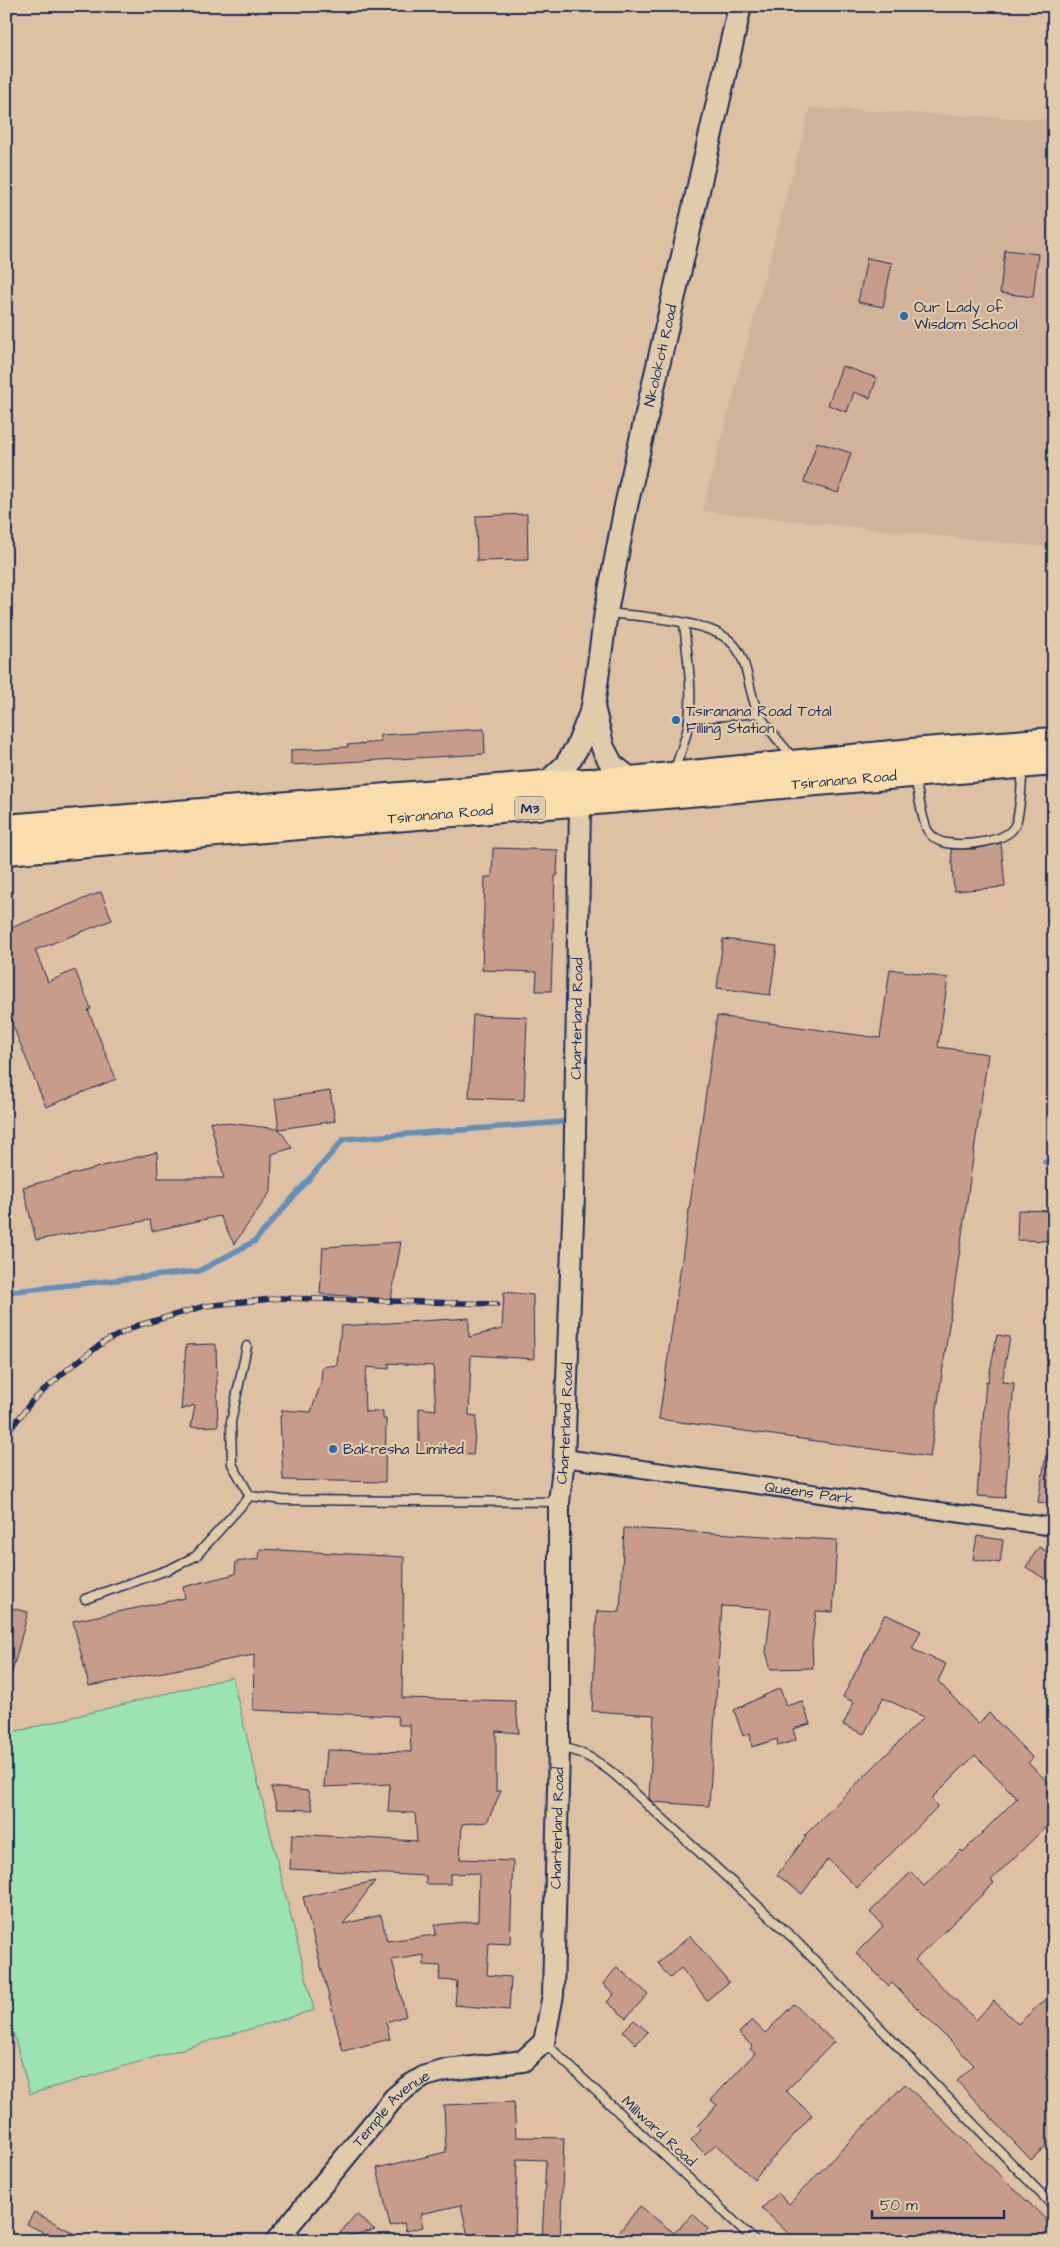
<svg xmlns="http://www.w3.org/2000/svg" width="1060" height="2247" viewBox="0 0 1060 2247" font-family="'Architects Daughter',sans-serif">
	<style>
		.built { fill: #d3b29a }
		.grass { fill: #9be3b2; stroke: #5b8988 }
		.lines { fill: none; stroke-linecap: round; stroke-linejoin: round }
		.stream { stroke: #6490b9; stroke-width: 5.5 }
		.building { fill: #c89c8a; stroke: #1b2f5e }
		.service-casing { stroke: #1b2f5e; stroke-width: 11 }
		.minor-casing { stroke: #1b2f5e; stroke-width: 20 }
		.tertiary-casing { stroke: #1b2f5e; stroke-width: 24 }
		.secondary-casing { stroke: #1b2f5e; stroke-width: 26 }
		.trunk-casing { stroke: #1b2f5e; stroke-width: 30 }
		.service { stroke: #e0cbaa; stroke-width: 8 }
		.minor { stroke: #e0cbaa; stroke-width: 16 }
		.tertiary { stroke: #e0cbaa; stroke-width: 20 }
		.secondary { stroke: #e0cbaa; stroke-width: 22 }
		.trunk { stroke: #fbddab; stroke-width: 26 }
		.rail-casing { stroke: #1b2f5e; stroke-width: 5.5 }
		.rail { stroke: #e0cbaa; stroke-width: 4; stroke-dasharray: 11; stroke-linecap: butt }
		.poi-dot { fill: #1f6fb2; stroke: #e0cbaa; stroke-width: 2 }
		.labels { text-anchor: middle; stroke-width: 4.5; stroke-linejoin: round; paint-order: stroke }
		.shield { fill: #e0cbaa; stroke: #565e75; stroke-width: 1 }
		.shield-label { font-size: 14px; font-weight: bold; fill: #1b2f5e }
		.poi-label { font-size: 15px; fill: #1b2f5e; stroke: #e0cbaa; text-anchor: start }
		.street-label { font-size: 15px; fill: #1b2f5e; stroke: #e0cbaa }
	</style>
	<rect width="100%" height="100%" fill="#dec0a2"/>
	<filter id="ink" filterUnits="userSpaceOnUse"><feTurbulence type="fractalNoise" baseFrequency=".02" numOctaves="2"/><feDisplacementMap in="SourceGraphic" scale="10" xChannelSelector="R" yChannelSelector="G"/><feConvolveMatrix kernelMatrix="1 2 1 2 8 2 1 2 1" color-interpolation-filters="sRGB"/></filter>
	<g filter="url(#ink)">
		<polygon class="built" points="810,108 1054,120 1054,548 702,511"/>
		<polygon class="grass" points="232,1677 314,2010 30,2094 6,2006 6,1734"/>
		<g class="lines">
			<g class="stream">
				<polyline points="1045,1162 1054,1163"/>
				<polyline points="6,1292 199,1271 255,1241 344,1139 563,1122"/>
			</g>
		</g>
		<g class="building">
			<polygon points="1005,250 1038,254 1033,297 1000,293"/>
			<polygon points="867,258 892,263 883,307 858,302"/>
			<polygon points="842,366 877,378 870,398 854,392 847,412 828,405"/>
			<polygon points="817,442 851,453 838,493 804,482"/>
			<polygon points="527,514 528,560 477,561 476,516"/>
			<polygon points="484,729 485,754 291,765 291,750 348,747 347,745 380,742 380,735"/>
			<polygon points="1001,843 1005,887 954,891 951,849 975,849"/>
			<polygon points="493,848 558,850 557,876 555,876 551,991 536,991 537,972 482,970 485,877 492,877"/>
			<polygon points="101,892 112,920 35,950 48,982 75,970 91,1009 88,1010 116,1079 46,1107 6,1009 6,930"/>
			<polygon points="723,939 777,946 770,995 717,988"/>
			<polygon points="890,969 948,978 938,1047 988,1054 930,1457 659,1419 717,1016 880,1038"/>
			<polygon points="473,1015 527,1017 524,1100 469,1098"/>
			<polygon points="330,1091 335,1121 279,1129 275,1099"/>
			<polygon points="210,1121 279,1129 292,1148 272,1154 271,1191 234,1244 220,1216 152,1231 150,1220 36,1240 23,1187 157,1152 158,1178 224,1178"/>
			<polygon points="1018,1210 1054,1211 1054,1241 1017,1240"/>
			<polygon points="401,1242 391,1299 320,1294 323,1247"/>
			<polygon points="504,1292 533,1295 534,1359 471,1355 469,1415 477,1416 473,1455 419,1451 419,1408 436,1410 433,1366 389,1363 389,1369 367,1367 364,1389 365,1412 383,1411 383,1419 386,1419 385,1482 283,1480 280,1416 282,1416 282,1410 311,1412 321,1383 322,1367 337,1365 341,1326 469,1318 469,1337 502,1329"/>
			<polygon points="997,1335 1010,1337 1002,1382 1014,1383 1005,1498 977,1496 986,1381 988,1382"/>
			<polygon points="214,1344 216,1345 218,1426 191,1427 195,1405 181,1410 186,1345"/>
			<polygon points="1046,1455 1054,1455 1054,1505 1038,1502"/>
			<polygon points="624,1528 837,1540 833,1612 816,1611 812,1643 813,1668 771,1669 766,1652 771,1609 722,1606 709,1806 653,1802 649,1798 654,1715 592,1711 597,1611 620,1612"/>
			<polygon points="977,1536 1003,1540 1000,1563 973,1559"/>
			<polygon points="1039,1547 1054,1556 1054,1572 1048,1581 1026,1567"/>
			<polygon points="260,1549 404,1557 402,1698 515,1701 519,1733 496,1731 496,1791 501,1791 487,1822 462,1824 460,1859 513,1861 510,1944 489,1943 487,1975 511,1977 509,2010 455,2005 457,1981 439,1980 441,1966 424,1965 424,1955 392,1960 406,2016 386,2022 390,2039 343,2051 303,1897 375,1881 343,1924 381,1915 387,1941 436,1935 435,1925 478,1921 479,1873 450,1874 450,1884 426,1884 426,1876 290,1869 292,1834 417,1841 415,1813 388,1812 390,1784 324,1787 327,1750 411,1752 410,1725 399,1725 397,1716 253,1710 254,1655 89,1686 73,1621 185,1598 183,1587 235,1574 236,1562 259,1559"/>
			<polygon points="6,1607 28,1612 11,1676 6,1675"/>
			<polygon points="885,1614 921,1631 912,1649 946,1664 938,1681 978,1724 989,1713 1033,1758 1028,1763 1054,1788 1054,1819 991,1880 994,1883 915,1960 976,2020 994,2001 1018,2024 1054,1991 1054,2138 1031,2160 957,2081 974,2065 892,1983 889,1986 856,1953 883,1926 870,1912 911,1872 924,1886 961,1850 963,1852 1017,1798 975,1755 931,1799 938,1806 857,1888 828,1859 802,1894 777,1875 806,1837 804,1836 924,1717 883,1698 864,1734 843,1725 854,1702 843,1697"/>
			<polygon points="780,1688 786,1706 802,1701 810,1724 793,1729 796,1740 778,1746 777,1739 752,1747 750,1733 743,1736 734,1710"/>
			<polygon points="271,1787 308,1791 313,1810 277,1809"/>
			<polygon points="690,1936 729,1982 707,2000 681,1968 670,1978 658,1963"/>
			<polygon points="617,1967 648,1994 626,2018 607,2002 614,1994 603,1984"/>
			<polygon points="794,2004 834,2042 786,2091 812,2115 754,2179 716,2144 705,2154 691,2140 701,2130 697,2126 717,2105 711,2100 755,2053 750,2049 752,2046 739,2033 752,2020 765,2033"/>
			<polygon points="634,2020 648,2032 636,2044 623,2031"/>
			<polygon points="905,2084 1054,2227 1054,2241 796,2241 762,2208 778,2193 789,2204"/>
			<polygon points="514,2102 516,2137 564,2138 560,2241 542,2241 546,2160 517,2159 515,2241 478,2241 478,2233 468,2236 461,2205 420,2214 423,2227 406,2231 404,2223 390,2226 377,2168 446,2152 444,2105"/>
			<polygon points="640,2206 674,2233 693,2214 708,2229 697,2241 612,2241"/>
			<polygon points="34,2212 89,2241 60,2241 27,2224"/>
			<polygon points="356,2214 375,2230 335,2239"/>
		</g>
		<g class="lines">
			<defs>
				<g id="service">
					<path d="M608,613C639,616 706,620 730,641C749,657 747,688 757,710C766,728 782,744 794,759"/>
					<polyline points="689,719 759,713"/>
					<path d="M674,771C680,754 687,737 689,720C693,688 687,655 684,623"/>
					<path d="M915,778C918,790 922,822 928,831C932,837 939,842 946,843C964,846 1010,843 1016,823C1021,808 1021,785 1023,769"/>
					<polyline points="247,1346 231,1422 232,1464 250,1496 283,1500 559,1502"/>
					<polyline points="85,1599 170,1569 196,1556 250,1496"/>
					<path d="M561,1747C583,1752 596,1760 614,1774L794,1939L1054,2207"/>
					<polyline points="544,2042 755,2241"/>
				</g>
				<g id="minor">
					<path id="s1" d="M564,1458L1054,1527"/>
				</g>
				<g id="tertiary">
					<path id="s2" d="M276,2241L394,2098L407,2087L425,2076L447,2070L523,2061L544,2042L553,1995L559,1747V1502L564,1458L574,1195L580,804"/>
				</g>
				<g id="secondary">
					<polyline points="593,707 603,748 612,765 631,780"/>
					<path id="s3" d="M546,784L566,765L578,746L593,707L606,612L626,506L740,6"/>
				</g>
				<g id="trunk">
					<polyline points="6,828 546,784 631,780 912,752 1054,741"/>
					<path id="s4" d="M6,851L1054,762"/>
				</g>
			</defs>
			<use href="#service" class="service-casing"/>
			<use href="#minor" class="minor-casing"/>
			<use href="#tertiary" class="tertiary-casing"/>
			<use href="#secondary" class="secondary-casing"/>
			<use href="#trunk" class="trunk-casing"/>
			<use href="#service" class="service"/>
			<use href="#minor" class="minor"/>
			<use href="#tertiary" class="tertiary"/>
			<use href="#secondary" class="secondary"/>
			<use href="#trunk" class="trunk"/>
			<defs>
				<polyline id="rail" points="6,1435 32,1401 69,1368 104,1342 136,1326 205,1306 281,1298 497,1304"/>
			</defs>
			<use href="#rail" class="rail-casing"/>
			<use href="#rail" class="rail"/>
		</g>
	</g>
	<g class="poi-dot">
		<circle cx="904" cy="316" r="5"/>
		<circle cx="676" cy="720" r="5"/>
		<circle cx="333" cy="1449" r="5"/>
	</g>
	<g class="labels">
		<rect class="shield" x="515" y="796.5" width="30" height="23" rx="4"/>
		<g class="shield-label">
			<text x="530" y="813">M3</text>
		</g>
		<g class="poi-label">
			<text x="914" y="312">Our Lady of<tspan x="914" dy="17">Wisdom School</tspan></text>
			<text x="686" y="716">Tsiranana Road Total<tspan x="686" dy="17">Filling Station</tspan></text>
			<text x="343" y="1454">Bakresha Limited</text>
		</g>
		<g class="street-label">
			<text dy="5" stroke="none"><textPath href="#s3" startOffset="450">Nkolokoti Road</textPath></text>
			<text dy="5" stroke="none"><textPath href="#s4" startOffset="841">Tsiranana Road</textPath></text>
			<text dy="5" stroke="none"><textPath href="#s4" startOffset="436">Tsiranana Road</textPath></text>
			<text dy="5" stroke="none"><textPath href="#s2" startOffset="1376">Charterland Road</textPath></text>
			<text dy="5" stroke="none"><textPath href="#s2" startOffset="971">Charterland Road</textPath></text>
			<text dy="5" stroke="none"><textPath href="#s1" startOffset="248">Queens Park</textPath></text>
			<text dy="5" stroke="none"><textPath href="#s2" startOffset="566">Charterland Road</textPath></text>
			<text dy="5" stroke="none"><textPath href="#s2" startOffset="176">Temple Avenue</textPath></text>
			<text transform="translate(659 2131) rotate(43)" y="5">Millward Road</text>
		</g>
	</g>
	<rect width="1060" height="2247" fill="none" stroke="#e0cbaa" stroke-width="25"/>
	<rect x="12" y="12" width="1035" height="2222" fill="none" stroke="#1b2f5e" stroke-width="2" filter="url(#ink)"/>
	<path d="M872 2210v8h132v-8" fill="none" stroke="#1b2f5e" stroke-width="2.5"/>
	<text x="880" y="2210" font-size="15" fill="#1b2f5e" stroke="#e0cbaa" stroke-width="4" paint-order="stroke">50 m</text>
</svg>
